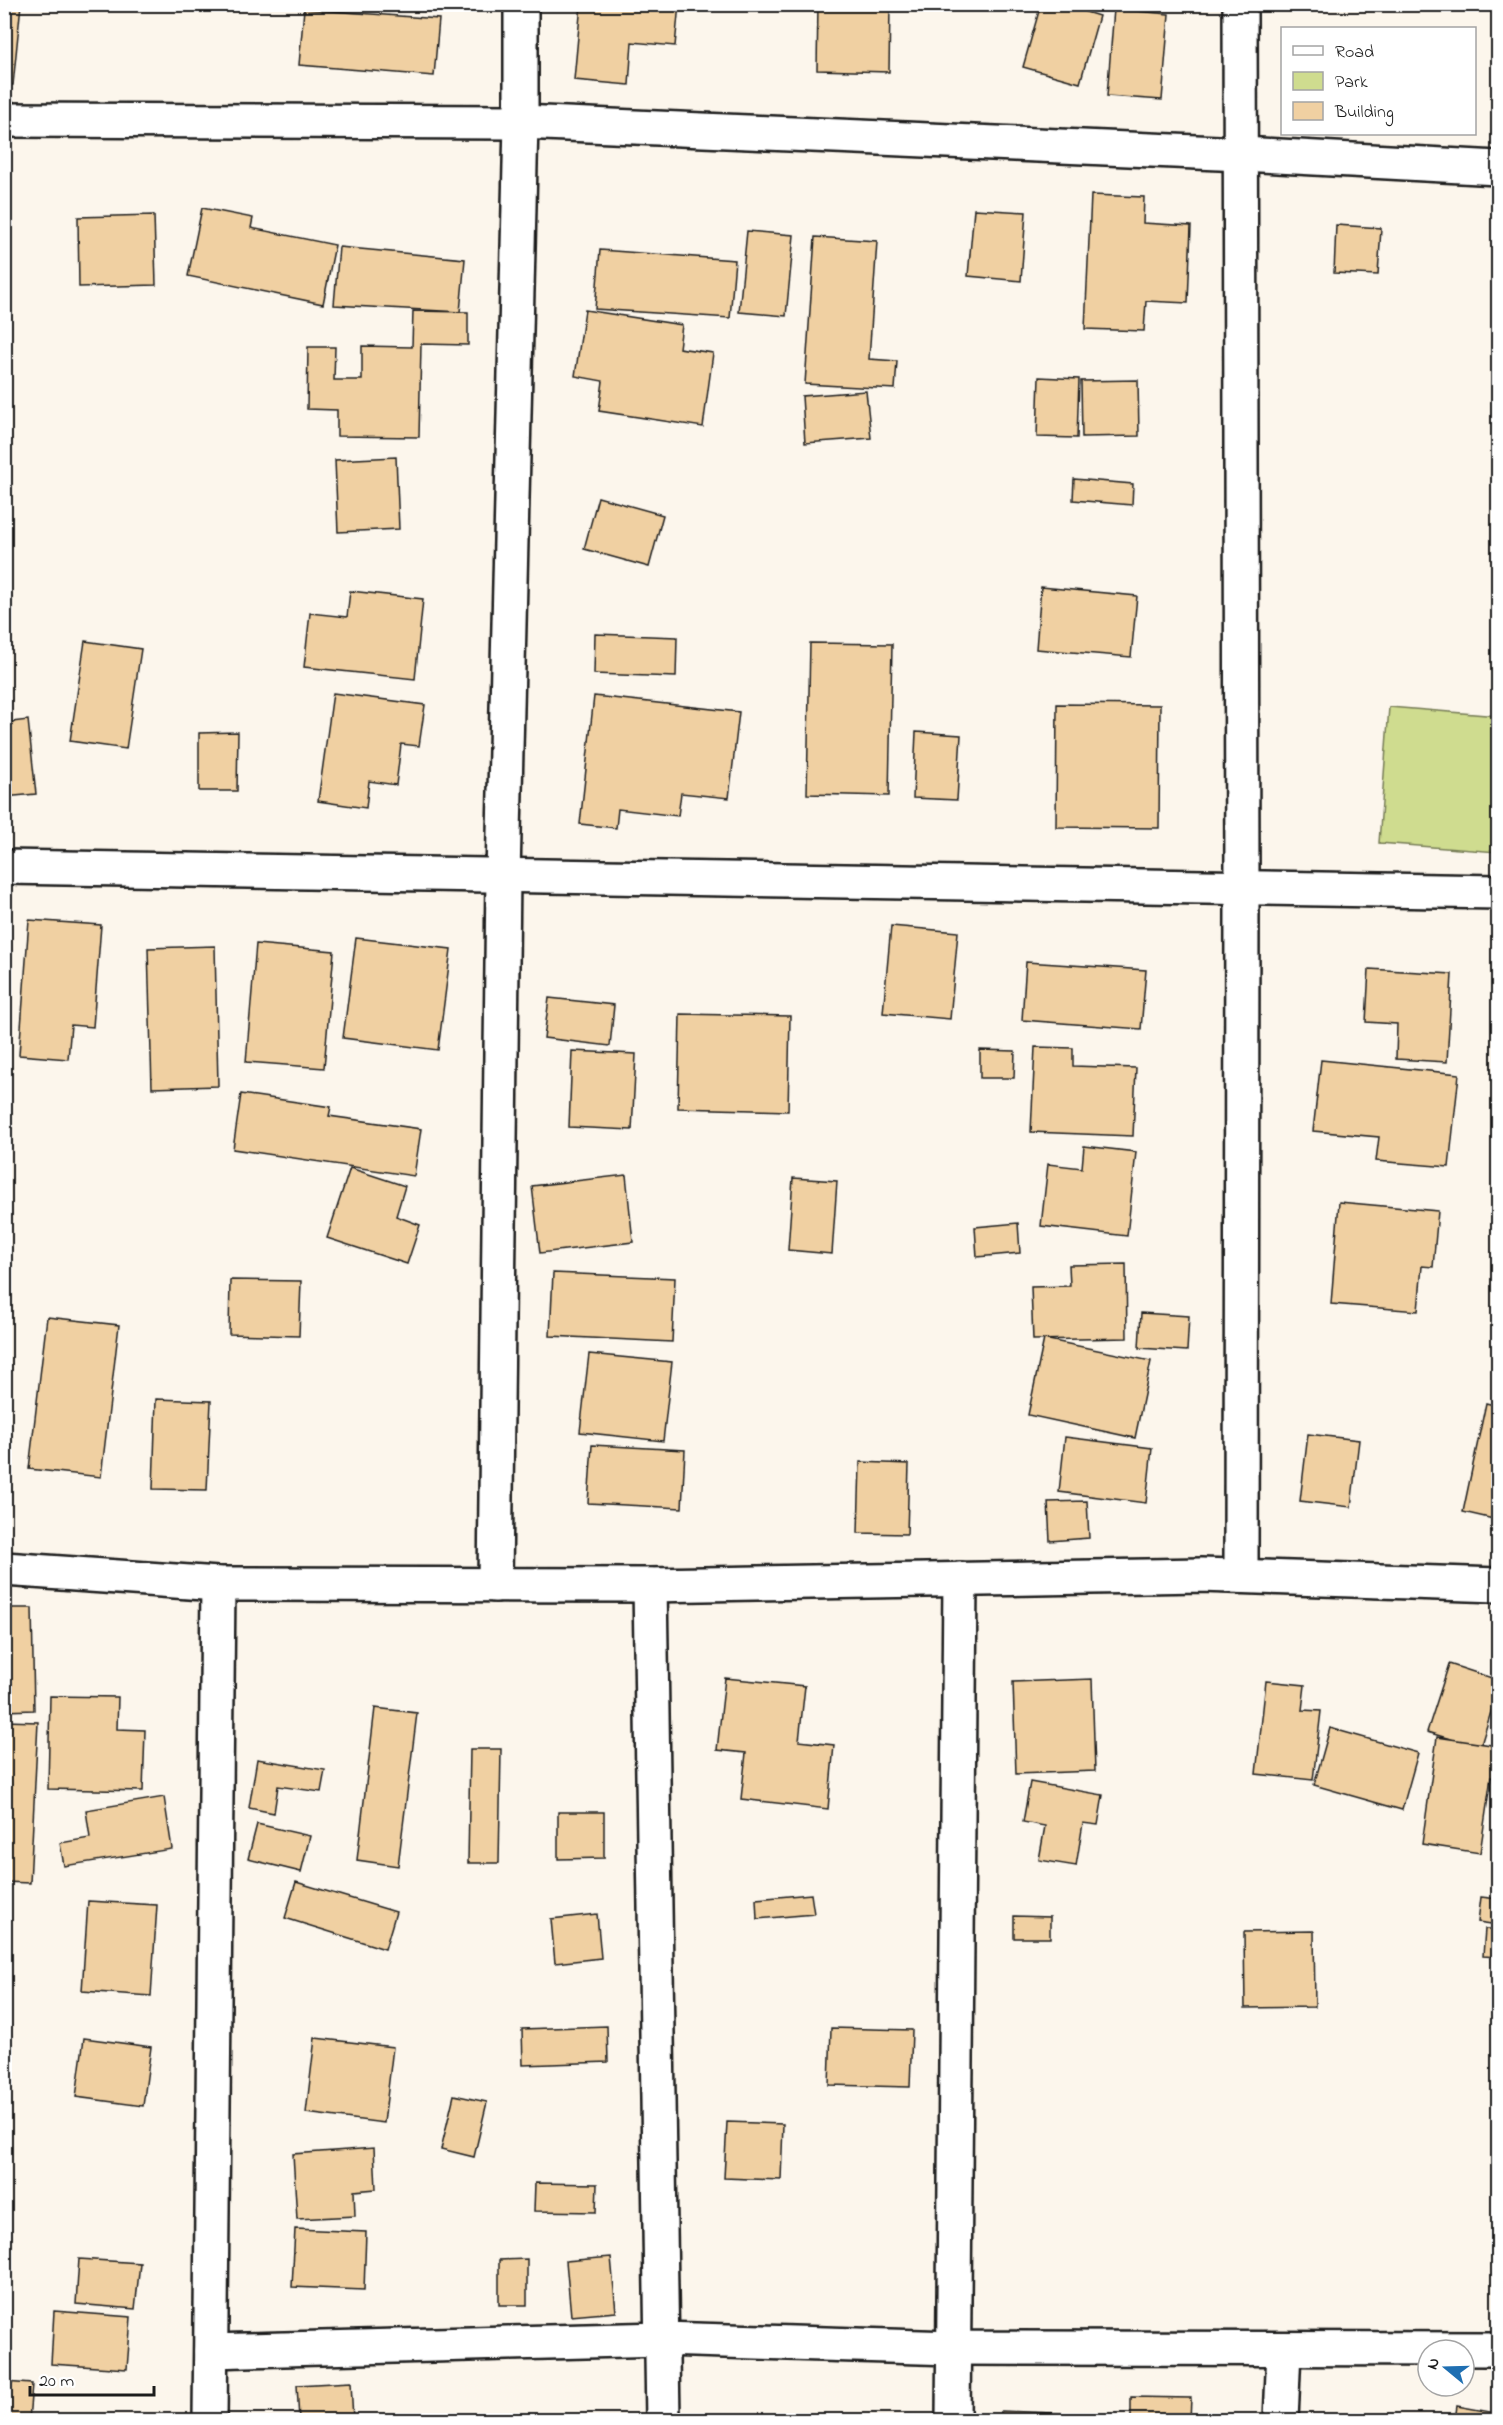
<svg xmlns="http://www.w3.org/2000/svg" width="1503" height="2425" viewBox="0 0 1503 2425" font-family="'Indie Flower',sans-serif">
	<style>
		.green { fill: #cfdc8f; stroke: #767c56; stroke-width: 1.5 }
		.building { fill: #f0d0a2; stroke: #1c1c1c; stroke-width: 1.5 }
		.lines { fill: none; stroke-linecap: round; stroke-linejoin: round }
		.street-casing { stroke: #1c1c1c; stroke-width: 38 }
		.street { stroke: #fff; stroke-width: 33 }
	</style>
	<rect width="100%" height="100%" fill="#fcf6ec"/>
	<filter id="ink" filterUnits="userSpaceOnUse"><feTurbulence type="fractalNoise" baseFrequency=".0167" numOctaves="2"/><feDisplacementMap in="SourceGraphic" scale="12" xChannelSelector="R" yChannelSelector="G"/><feConvolveMatrix kernelMatrix="1 2 1 2 8 2 1 2 1" color-interpolation-filters="sRGB"/></filter>
	<g filter="url(#ink)">
		<polygon class="green" points="1389,707 1498,716 1498,852 1379,843"/>
		<g class="building">
			<polygon points="4,4 21,4 13,85 4,84"/>
			<polygon points="581,4 679,4 675,46 632,42 629,85 574,80"/>
			<polygon points="818,4 890,4 889,72 817,70"/>
			<polygon points="1041,4 1060,4 1099,16 1080,83 1023,67"/>
			<polygon points="304,9 439,19 434,76 299,65"/>
			<polygon points="1114,9 1169,14 1162,100 1107,96"/>
			<polygon points="1091,195 1144,197 1143,223 1191,226 1188,303 1146,301 1144,331 1085,329"/>
			<polygon points="202,208 253,218 251,228 335,245 323,304 188,276"/>
			<polygon points="974,209 1026,212 1021,281 968,276"/>
			<polygon points="154,215 156,285 79,287 78,217"/>
			<polygon points="1336,225 1381,228 1378,275 1334,273"/>
			<polygon points="747,231 794,235 786,316 739,312"/>
			<polygon points="815,237 877,241 869,359 897,361 895,389 805,384"/>
			<polygon points="339,247 465,259 460,312 334,305"/>
			<polygon points="600,250 735,260 730,318 595,309"/>
			<polygon points="585,310 682,325 679,348 713,353 703,427 599,411 603,381 575,376"/>
			<polygon points="413,311 468,312 468,345 421,344 419,437 337,436 337,410 307,409 308,347 335,347 334,380 362,380 362,346 412,347"/>
			<polygon points="1039,377 1079,379 1077,438 1037,437"/>
			<polygon points="1138,380 1139,436 1082,437 1081,381"/>
			<polygon points="866,391 871,438 805,443 802,396"/>
			<polygon points="396,457 399,529 338,532 335,460"/>
			<polygon points="1074,479 1133,484 1132,505 1073,500"/>
			<polygon points="598,497 663,515 649,567 584,549"/>
			<polygon points="1041,587 1137,596 1131,657 1036,649"/>
			<polygon points="350,591 423,599 415,679 304,667 310,613 347,617"/>
			<polygon points="595,634 677,637 676,677 594,674"/>
			<polygon points="85,641 141,649 126,749 70,741"/>
			<polygon points="810,643 892,644 889,796 807,794"/>
			<polygon points="333,693 425,705 419,746 401,744 396,785 369,781 366,808 318,801"/>
			<polygon points="594,696 739,712 729,798 681,793 678,816 618,809 616,828 580,824"/>
			<polygon points="1057,704 1160,705 1159,828 1056,827"/>
			<polygon points="28,720 36,794 4,797 4,723"/>
			<polygon points="238,732 237,791 199,791 199,733"/>
			<polygon points="916,732 961,735 957,800 913,798"/>
			<polygon points="29,920 101,925 93,1027 71,1025 68,1059 19,1055"/>
			<polygon points="891,926 958,932 950,1019 883,1013"/>
			<polygon points="356,938 451,949 438,1050 343,1038"/>
			<polygon points="256,944 334,951 324,1068 246,1062"/>
			<polygon points="215,946 218,1086 152,1088 148,948"/>
			<polygon points="1026,962 1146,970 1141,1029 1022,1020"/>
			<polygon points="1369,969 1452,974 1447,1062 1396,1059 1397,1024 1366,1022"/>
			<polygon points="549,998 614,1005 610,1046 544,1038"/>
			<polygon points="680,1014 790,1016 788,1111 678,1108"/>
			<polygon points="1035,1047 1073,1048 1073,1066 1136,1068 1133,1136 1031,1132"/>
			<polygon points="980,1050 1015,1051 1014,1078 980,1078"/>
			<polygon points="572,1051 636,1054 632,1130 569,1127"/>
			<polygon points="1321,1060 1459,1074 1449,1167 1376,1161 1379,1137 1313,1131"/>
			<polygon points="241,1094 331,1107 329,1116 421,1129 414,1176 233,1149"/>
			<polygon points="1084,1146 1136,1152 1127,1236 1041,1226 1048,1164 1082,1168"/>
			<polygon points="350,1168 405,1186 396,1216 420,1225 407,1264 327,1238"/>
			<polygon points="626,1175 633,1242 540,1253 532,1186"/>
			<polygon points="793,1178 837,1181 832,1254 788,1250"/>
			<polygon points="1339,1202 1438,1211 1433,1267 1422,1266 1418,1311 1331,1304"/>
			<polygon points="1018,1223 1020,1253 977,1257 975,1227"/>
			<polygon points="1126,1264 1127,1338 1033,1340 1031,1287 1070,1286 1069,1265"/>
			<polygon points="553,1273 675,1278 672,1342 550,1336"/>
			<polygon points="230,1280 301,1281 299,1336 229,1334"/>
			<polygon points="1141,1313 1189,1316 1187,1351 1139,1348"/>
			<polygon points="47,1317 119,1325 101,1477 29,1469"/>
			<polygon points="1044,1339 1151,1361 1135,1438 1028,1415"/>
			<polygon points="589,1354 672,1362 663,1441 580,1432"/>
			<polygon points="156,1399 211,1401 207,1490 153,1489"/>
			<polygon points="1486,1403 1498,1406 1498,1520 1463,1512"/>
			<polygon points="1308,1434 1359,1440 1351,1507 1300,1501"/>
			<polygon points="1065,1437 1152,1448 1146,1503 1059,1492"/>
			<polygon points="592,1445 685,1450 682,1508 588,1503"/>
			<polygon points="860,1462 909,1464 907,1534 858,1533"/>
			<polygon points="1087,1501 1089,1538 1050,1541 1048,1502"/>
			<polygon points="4,1608 32,1608 34,1710 4,1711"/>
			<polygon points="1449,1664 1498,1680 1498,1689 1480,1748 1427,1732"/>
			<polygon points="725,1678 805,1686 799,1741 834,1745 828,1809 741,1799 746,1753 717,1750"/>
			<polygon points="1092,1679 1095,1771 1016,1774 1013,1682"/>
			<polygon points="1266,1681 1305,1685 1302,1710 1321,1711 1313,1780 1256,1774"/>
			<polygon points="50,1696 118,1697 117,1729 145,1730 143,1791 48,1789"/>
			<polygon points="375,1708 417,1713 398,1866 357,1860"/>
			<polygon points="4,1721 38,1722 30,1883 4,1882"/>
			<polygon points="1330,1728 1418,1753 1402,1810 1314,1785"/>
			<polygon points="1437,1737 1498,1746 1498,1778 1491,1777 1480,1853 1422,1844"/>
			<polygon points="470,1749 501,1749 499,1863 468,1863"/>
			<polygon points="257,1759 325,1770 321,1792 278,1786 274,1813 249,1808"/>
			<polygon points="1030,1782 1103,1795 1098,1825 1083,1823 1076,1866 1039,1860 1045,1826 1023,1822"/>
			<polygon points="164,1797 172,1849 64,1866 60,1843 90,1838 86,1810"/>
			<polygon points="558,1812 604,1812 604,1858 558,1859"/>
			<polygon points="257,1824 310,1836 301,1872 248,1859"/>
			<polygon points="296,1882 396,1912 385,1949 285,1918"/>
			<polygon points="811,1894 814,1914 757,1919 756,1899"/>
			<polygon points="1481,1897 1498,1899 1498,1925 1478,1922"/>
			<polygon points="88,1901 157,1905 151,1996 82,1991"/>
			<polygon points="597,1914 601,1958 555,1963 551,1919"/>
			<polygon points="1014,1916 1050,1917 1050,1938 1014,1938"/>
			<polygon points="1485,1929 1498,1929 1498,1957 1483,1956"/>
			<polygon points="1314,1931 1315,2007 1245,2008 1244,1932"/>
			<polygon points="607,2026 608,2062 523,2065 522,2029"/>
			<polygon points="831,2028 912,2030 910,2087 829,2085"/>
			<polygon points="84,2038 151,2047 143,2106 76,2097"/>
			<polygon points="315,2038 393,2047 384,2123 306,2113"/>
			<polygon points="454,2095 487,2102 474,2157 441,2149"/>
			<polygon points="727,2122 783,2124 781,2180 724,2178"/>
			<polygon points="374,2148 376,2189 354,2191 355,2216 297,2219 293,2154"/>
			<polygon points="535,2183 597,2184 596,2212 534,2211"/>
			<polygon points="295,2229 366,2232 364,2290 292,2287"/>
			<polygon points="611,2257 616,2312 571,2316 566,2261"/>
			<polygon points="79,2259 140,2263 135,2309 76,2304"/>
			<polygon points="527,2259 527,2305 499,2305 499,2260"/>
			<polygon points="54,2311 131,2317 127,2369 51,2364"/>
			<polygon points="4,2382 32,2384 29,2420 4,2420"/>
			<polygon points="351,2382 353,2420 299,2420 297,2385"/>
			<polygon points="1131,2397 1191,2398 1190,2420 1131,2420"/>
			<polygon points="1457,2406 1496,2413 1494,2420 1455,2420"/>
			<polygon points="1001,2411 1102,2415 1102,2420 1001,2420"/>
		</g>
		<g class="lines">
			<defs>
				<g id="street">
					<polyline points="1240,4 1242,888 1241,1576"/>
					<polyline points="4,120 521,122 1242,154 1498,168"/>
					<polyline points="4,867 1498,892"/>
					<polyline points="4,1569 218,1584 650,1585 1201,1575 1498,1585"/>
					<polyline points="495,1585 503,875 521,122 521,4"/>
					<polyline points="650,1585 663,2420"/>
					<polyline points="211,2351 662,2339 953,2348 1498,2349"/>
					<polyline points="210,2420 218,1584"/>
					<polyline points="953,2420 960,1579"/>
					<polyline points="1281,2420 1284,2349"/>
				</g>
			</defs>
			<use href="#street" class="street-casing"/>
			<use href="#street" class="street"/>
		</g>
	</g>
	<rect width="1503" height="2425" fill="none" stroke="#fff" stroke-width="24"/>
	<rect x="12" y="12" width="1479" height="2401" fill="none" stroke="#1c1c1c" stroke-width="2" filter="url(#ink)"/>
	<rect x="1281" y="27" width="195" height="108" fill="#ffffff" stroke="#a4a4a4" stroke-width="1.5"/>
	<rect x="1293" y="46" width="30" height="9" fill="#ffffff" stroke="#a4a4a4" stroke-width="1.5"/>
	<text x="1335" y="57" font-size="18" fill="#1c1c1c">Road</text>
	<rect x="1293" y="72" width="30" height="18" fill="#cfdc8f" stroke="#a4a4a4" stroke-width="1.5"/>
	<text x="1335" y="87" font-size="18" fill="#1c1c1c">Park</text>
	<rect x="1293" y="102" width="30" height="18" fill="#f0d0a2" stroke="#a4a4a4" stroke-width="1.5"/>
	<text x="1335" y="117" font-size="18" fill="#1c1c1c">Building</text>
	<g transform="translate(1446 2368) rotate(289)"><circle r="28" fill="#ffffff" stroke="#a4a4a4" stroke-width="1.5"/>
	<path d="M0-4.5L10 22L0 15L-10 22Z" fill="#1f6fb2"/>
	<text y="-9" font-size="16" font-weight="bold" text-anchor="middle" fill="#1c1c1c">N</text>
	</g>
	<path d="M30 2386v9h124v-9" fill="none" stroke="#1c1c1c" stroke-width="3"/>
	<text x="39" y="2386" font-size="18" fill="#1c1c1c" stroke="#ffffff" stroke-width="4.5" paint-order="stroke">20 m</text>
</svg>
